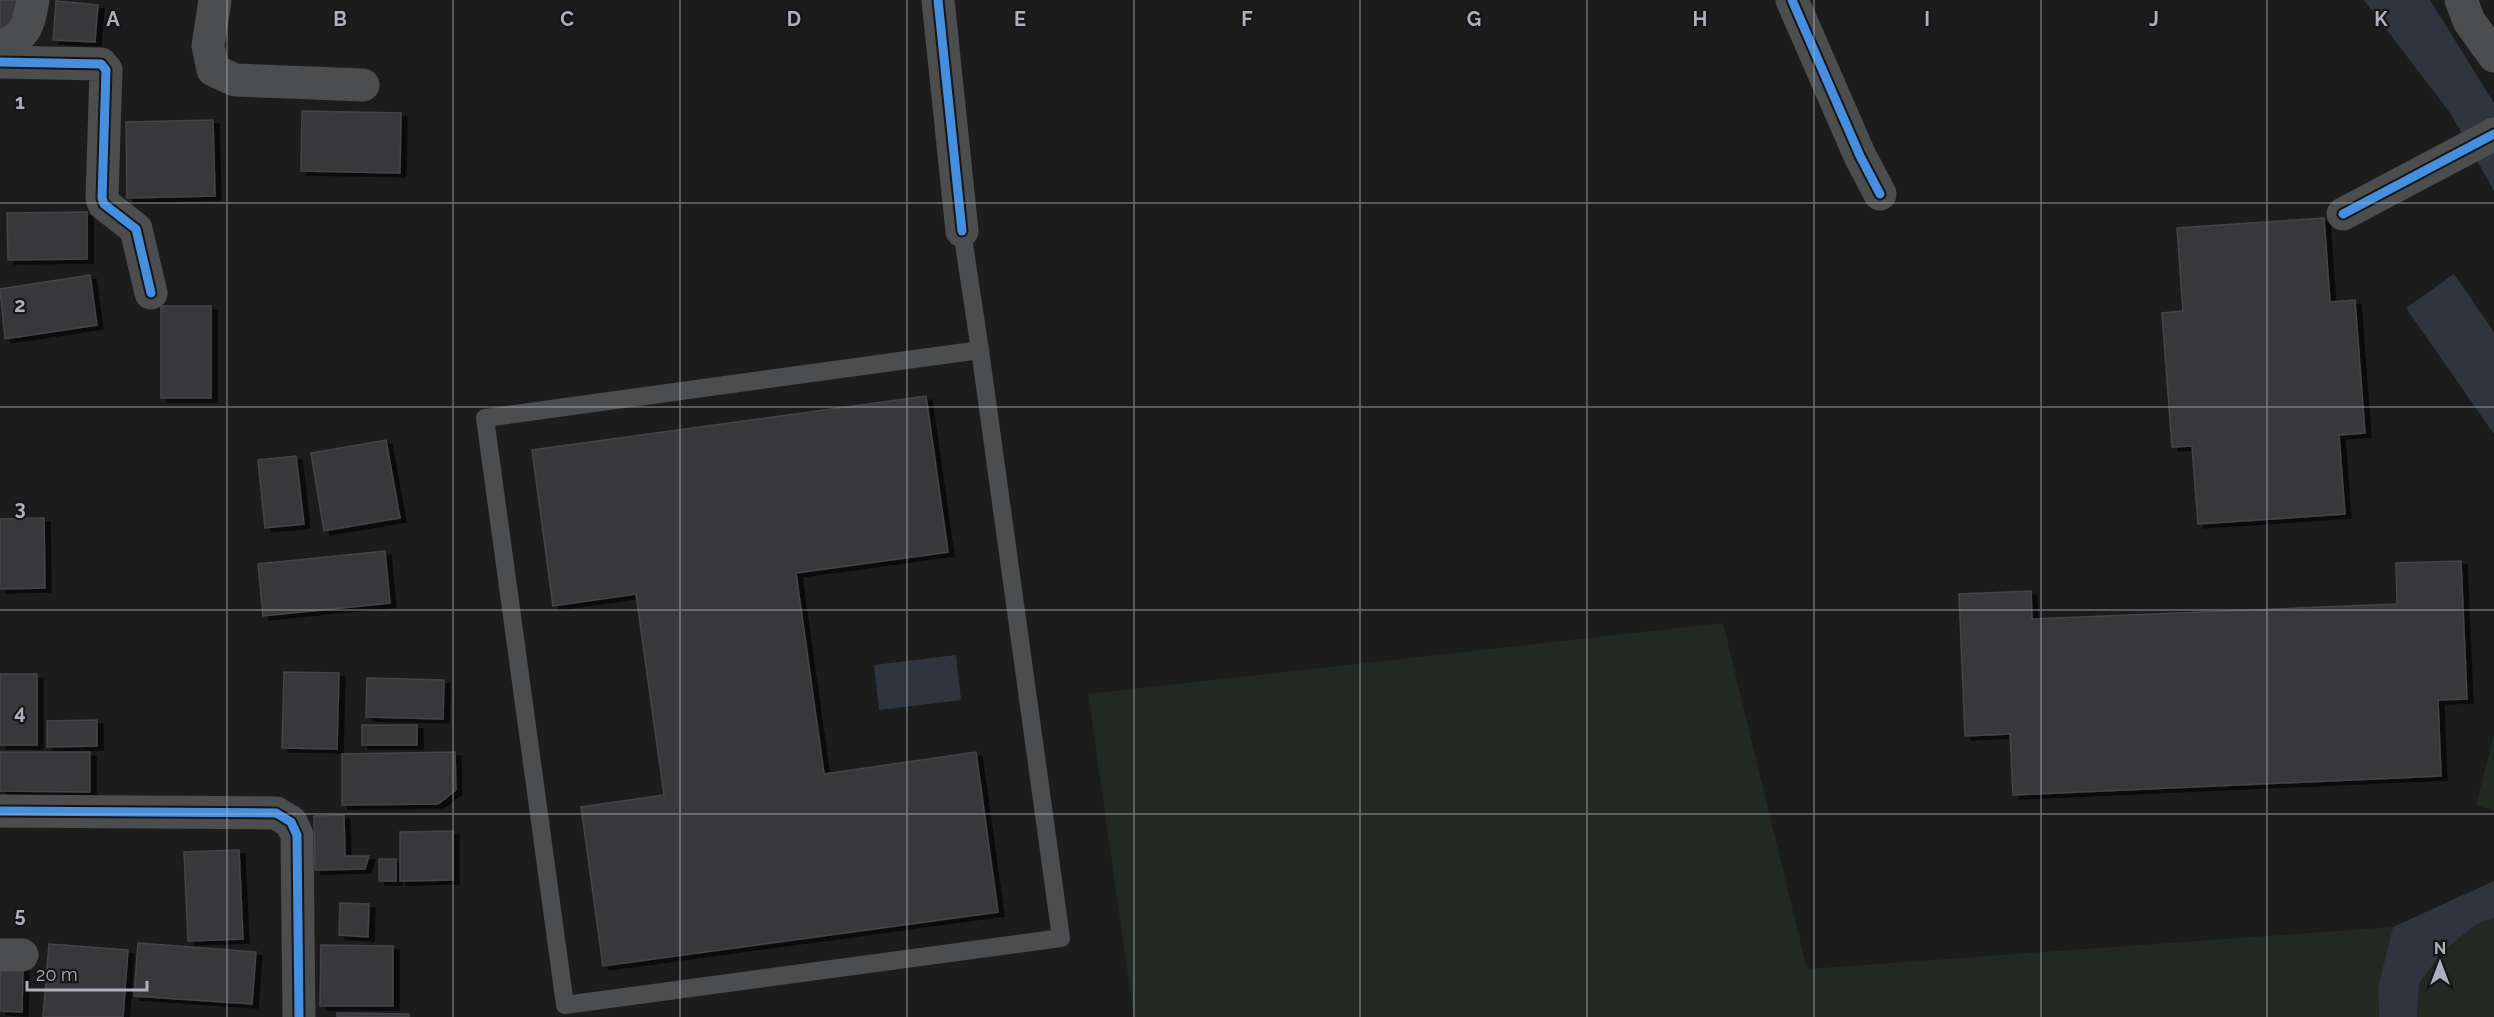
<svg xmlns="http://www.w3.org/2000/svg" width="2494" height="1017" viewBox="0 0 2494 1017" font-family="Raleway,sans-serif">
	<style>
		.green { fill: #212923 }
		.water { fill: #2e353f }
		.building { fill: #38383a; stroke: #444548; stroke-width: 1.5; filter: url(#shadow) }
		.lines { fill: none; stroke-linecap: round; stroke-linejoin: round }
		.service { stroke: #4c4d4f; stroke-width: 18 }
		.minor { stroke: #4c4d4f; stroke-width: 33 }
		.cycleway-casing { stroke: #161618; stroke-width: 13 }
		.cycleway { stroke: #468fdf; stroke-width: 9 }
		.grid { fill: none; stroke: #adb1bc; stroke-width: 1.5; stroke-opacity: 0.55 }
		.grid-label { font-size: 20px; text-anchor: middle; font-weight: bold; fill: #adb1bc; stroke: #161618; stroke-width: 4.5; stroke-linejoin: round; paint-order: stroke }
	</style>
	<defs>
		<filter id="shadow"><feDropShadow dx="6" dy="4" stdDeviation="0" flood-color="#0009"/></filter>
	</defs>
	<rect width="100%" height="100%" fill="#1c1c1c"/>
	<g class="green">
		<polygon points="1723,623 1807,969 2393,927 2378,987 2379,1017 1134,1017 1088,694"/>
		<polygon points="2494,735 2494,811 2476,805"/>
		<polygon points="2494,918 2494,1017 2417,1017 2419,984 2443,951 2477,924"/>
	</g>
	<g class="water">
		<polygon points="2364,0 2430,0 2494,103 2494,191 2451,114"/>
		<polygon points="2454,274 2494,332 2494,434 2406,308"/>
		<polygon points="956,655 961,700 879,710 874,665"/>
		<polygon points="2494,881 2494,918 2477,924 2443,951 2419,984 2417,1017 2379,1017 2378,987 2393,927"/>
	</g>
	<g class="building">
		<polygon points="0,0 21,0 16,39 0,37"/>
		<polygon points="56,1 98,5 95,42 53,40"/>
		<polygon points="302,111 401,113 400,173 301,171"/>
		<polygon points="213,120 215,196 127,198 126,122"/>
		<polygon points="87,212 87,259 8,260 7,213"/>
		<polygon points="2324,218 2330,302 2355,300 2365,433 2339,435 2345,514 2198,524 2192,446 2172,447 2162,313 2183,311 2177,228"/>
		<polygon points="90,275 97,325 5,339 0,289"/>
		<rect x="161" y="306" width="50" height="92"/>
		<polygon points="926,396 948,552 796,573 824,774 976,752 998,912 603,966 581,807 664,795 636,594 553,606 532,450"/>
		<polygon points="386,440 400,518 324,531 311,453"/>
		<polygon points="296,456 304,524 265,528 258,460"/>
		<polygon points="44,518 45,588 0,589 0,519"/>
		<polygon points="385,551 390,603 263,616 258,564"/>
		<polygon points="2461,561 2467,699 2438,700 2441,776 2013,795 2010,734 1965,736 1959,594 2031,591 2032,619 2397,604 2396,563"/>
		<polygon points="284,672 339,673 337,749 282,748"/>
		<rect x="0" y="674" width="37" height="71"/>
		<polygon points="367,678 444,680 443,719 366,717"/>
		<polygon points="97,720 97,746 47,747 47,721"/>
		<rect x="362" y="725" width="55" height="20"/>
		<polygon points="0,752 90,752 90,792 0,791"/>
		<polygon points="455,752 456,790 438,804 342,805 342,754"/>
		<polygon points="344,815 345,856 369,856 365,869 315,870 314,816"/>
		<polygon points="453,831 453,880 400,881 400,832"/>
		<polygon points="239,850 243,939 188,941 184,852"/>
		<rect x="379" y="859" width="17" height="22"/>
		<polygon points="340,903 369,904 368,937 339,935"/>
		<polygon points="138,943 256,952 252,1004 134,996"/>
		<polygon points="49,944 128,950 123,1017 43,1017"/>
		<polygon points="321,945 393,946 393,1006 320,1006"/>
		<polygon points="0,964 23,965 22,1012 0,1011"/>
		<polygon points="337,1013 409,1014 409,1017 337,1017"/>
	</g>
	<g class="lines">
		<polyline class="service" points="962,231 980,350 1061,938 565,1005 485,418 980,350"/>
		<g class="minor">
			<polyline points="215,0 208,46 213,70 235,80 363,85"/>
			<polyline points="938,0 962,231"/>
			<polyline points="1792,0 1860,156 1880,194"/>
			<polyline points="2461,0 2469,21 2494,56"/>
			<path d="M0,48C26,35 28,28 33,0"/>
			<polyline points="0,62 101,64 106,70 102,198 104,204 136,229 151,293"/>
			<polyline points="2343,214 2494,134"/>
			<polyline points="0,811 276,813 291,822 297,835 299,1017"/>
			<polyline points="0,955 22,955"/>
		</g>
		<defs>
			<g id="cycleway">
				<polyline points="938,0 962,231"/>
				<polyline points="1792,0 1860,156 1880,194"/>
				<polyline points="0,62 101,64 106,70 102,198 104,204 136,229 151,293"/>
				<polyline points="2343,214 2494,134"/>
				<polyline points="0,811 276,813 291,822 297,835 299,1017"/>
			</g>
		</defs>
		<use href="#cycleway" class="cycleway-casing"/>
		<use href="#cycleway" class="cycleway"/>
	</g>
	<path class="grid" d="M227,0V1017M453,0V1017M680,0V1017M907,0V1017M1134,0V1017M1360,0V1017M1587,0V1017M1814,0V1017M2041,0V1017M2267,0V1017M0,203H2494M0,407H2494M0,610H2494M0,814H2494"/>
	<g class="grid-label">
		<text x="113" y="26">A</text>
		<text x="340" y="26">B</text>
		<text x="567" y="26">C</text>
		<text x="794" y="26">D</text>
		<text x="1020" y="26">E</text>
		<text x="1247" y="26">F</text>
		<text x="1474" y="26">G</text>
		<text x="1700" y="26">H</text>
		<text x="1927" y="26">I</text>
		<text x="2154" y="26">J</text>
		<text x="2381" y="26">K</text>
		<text x="20" y="109">1</text>
		<text x="20" y="312">2</text>
		<text x="20" y="515">3</text>
		<text x="20" y="719">4</text>
		<text x="20" y="922">5</text>
	</g>
	<g transform="translate(2440 963)" stroke="#161618" stroke-width="4.5" paint-order="stroke">
	<path d="M0-4.5L10 22L0 15L-10 22Z" fill="#adb1bc"/>
	<text y="-9" font-size="16" font-weight="bold" text-anchor="middle" fill="#adb1bc">N</text>
	</g>
	<path d="M27 981v9h120v-9" fill="none" stroke="#adb1bc" stroke-width="3"/>
	<text x="36" y="981" font-size="18" fill="#adb1bc" stroke="#161618" stroke-width="4.5" paint-order="stroke">20 m</text>
</svg>
